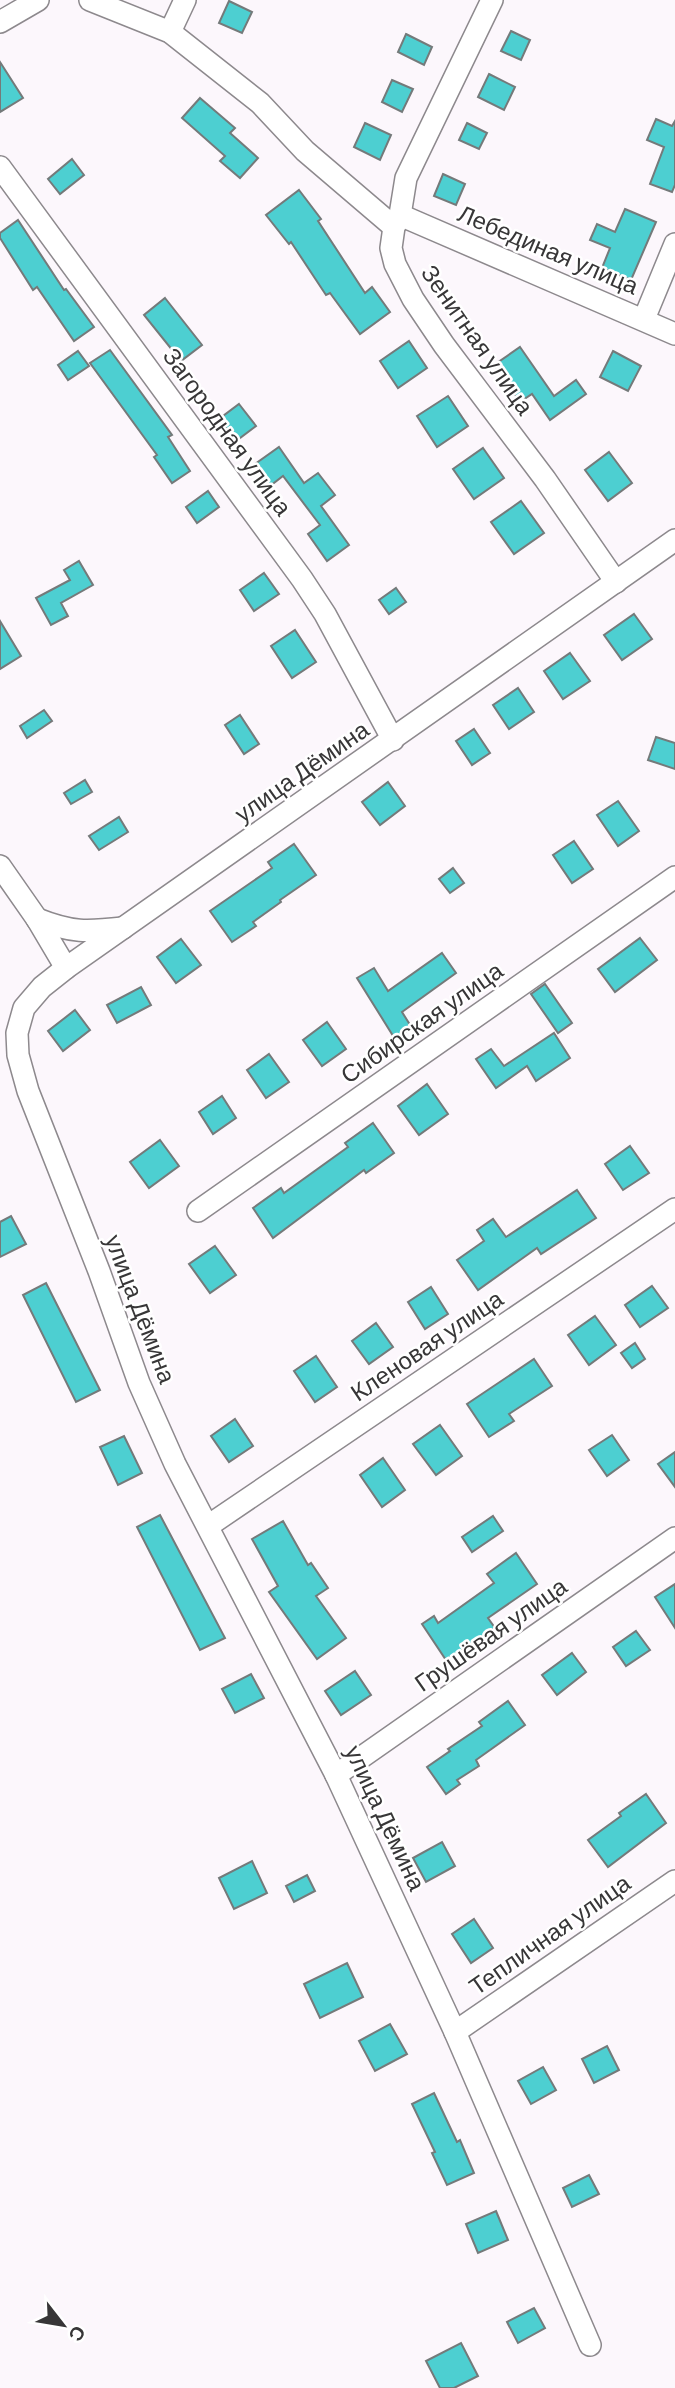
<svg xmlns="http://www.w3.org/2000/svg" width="675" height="2388" viewBox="0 0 675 2388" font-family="Barlow,sans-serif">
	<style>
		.building { fill: #4dcfd1; stroke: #747a7a; stroke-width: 2 }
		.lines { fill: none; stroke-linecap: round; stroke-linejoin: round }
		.minor-casing { stroke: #8d898d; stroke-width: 24 }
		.minor { stroke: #fff; stroke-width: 21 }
		.labels { text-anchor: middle; stroke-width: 5; stroke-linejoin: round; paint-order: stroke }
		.street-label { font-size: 24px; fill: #373637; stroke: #fff }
	</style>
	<rect width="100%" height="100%" fill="#fcf7fc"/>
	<g class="building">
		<polygon points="229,1 252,12 242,33 219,23"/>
		<polygon points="511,31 530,40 521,60 501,51"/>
		<polygon points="406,34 432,47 424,65 398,52"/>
		<polygon points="0,62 23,98 0,112"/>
		<polygon points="489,74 515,87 504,110 478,97"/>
		<polygon points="392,80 413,89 402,112 382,102"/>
		<polygon points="200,98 235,128 230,133 258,158 240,178 220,161 225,156 182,118"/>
		<polygon points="656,119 672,126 675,121 675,185 672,192 650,184 664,147 647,140"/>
		<polygon points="365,123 391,135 380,160 354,147"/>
		<polygon points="467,123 487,133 479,149 459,140"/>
		<polygon points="72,159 84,175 60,194 48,179"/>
		<polygon points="443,174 465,184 456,205 434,196"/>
		<polygon points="299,190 321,219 318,221 365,293 372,287 390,312 360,334 330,293 326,295 291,242 289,244 266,215"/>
		<polygon points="625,209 656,222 631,280 602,268 610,248 590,240 597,224 615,232"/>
		<polygon points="18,220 64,290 66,289 94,327 74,341 37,287 33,290 0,238 0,233"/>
		<polygon points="165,298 202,345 181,361 144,315"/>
		<polygon points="409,341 427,368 398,388 380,361"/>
		<polygon points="520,347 554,396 576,380 586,394 550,420 532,394 520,402 494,365"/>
		<polygon points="110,350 172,435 168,437 190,471 172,483 154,457 157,455 90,363"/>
		<polygon points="78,351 89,366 68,380 58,365"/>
		<polygon points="613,351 641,366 628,391 600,377"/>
		<polygon points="448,396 468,426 437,447 417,416"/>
		<polygon points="239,404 256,426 236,441 219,419"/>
		<polygon points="279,447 304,483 318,473 335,495 321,506 349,545 327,561 308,534 320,525 283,476 270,486 255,464"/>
		<polygon points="483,448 504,478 474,499 453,469"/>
		<polygon points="609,452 632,483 608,501 585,470"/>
		<polygon points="208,491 219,507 197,523 186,507"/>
		<polygon points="521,501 544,533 514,554 491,522"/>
		<polygon points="79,561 93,585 61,603 68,616 51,625 36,598 70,580 64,570"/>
		<polygon points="264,573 279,594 254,611 240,590"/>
		<polygon points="396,588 406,602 389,614 379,600"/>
		<polygon points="634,614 652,639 622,660 604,635"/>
		<polygon points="0,621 21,656 0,669"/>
		<polygon points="295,630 316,662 292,678 271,646"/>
		<polygon points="570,653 590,681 563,699 544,671"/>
		<polygon points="518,688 534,712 509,729 493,705"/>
		<polygon points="44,710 52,721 27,738 20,726"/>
		<polygon points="240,715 259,744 244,754 225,725"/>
		<polygon points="474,729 490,753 472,765 456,741"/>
		<polygon points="656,737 675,743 675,769 648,760"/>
		<polygon points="85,780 92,792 71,804 64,793"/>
		<polygon points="388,782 405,806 380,825 362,802"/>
		<polygon points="618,801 639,831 618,846 597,815"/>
		<polygon points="119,817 128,832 99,850 89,836"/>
		<polygon points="574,841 593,869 572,883 553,855"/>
		<polygon points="294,844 316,875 280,900 281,902 253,922 256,926 232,942 210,911 272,868 268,862"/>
		<polygon points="453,868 464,883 450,893 439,879"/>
		<polygon points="640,938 657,960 615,992 598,969"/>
		<polygon points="181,939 201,965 176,983 157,957"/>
		<polygon points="442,953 456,973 402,1012 412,1028 395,1039 357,978 374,968 388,991"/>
		<polygon points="545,984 572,1023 558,1033 531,994"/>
		<polygon points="141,987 151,1005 117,1023 107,1005"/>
		<polygon points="75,1010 90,1030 63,1051 48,1031"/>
		<polygon points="327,1022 346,1049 322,1066 303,1040"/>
		<polygon points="554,1033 570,1058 536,1081 527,1066 496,1088 476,1059 491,1049 504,1066"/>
		<polygon points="269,1054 289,1082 266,1098 247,1070"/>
		<polygon points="427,1084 448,1114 419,1135 398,1106"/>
		<polygon points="222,1096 236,1118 213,1134 199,1112"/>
		<polygon points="373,1123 394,1153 366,1173 364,1170 273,1238 253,1208 281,1188 284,1193 348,1147 345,1143"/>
		<polygon points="160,1140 179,1166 149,1188 130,1162"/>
		<polygon points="630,1146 649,1173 623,1190 605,1164"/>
		<polygon points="577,1190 596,1218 541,1254 537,1248 478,1290 457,1260 484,1241 477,1230 493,1219 506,1237"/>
		<polygon points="11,1216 26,1244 0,1257 0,1222"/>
		<polygon points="215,1246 236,1275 210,1293 189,1264"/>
		<polygon points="46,1283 100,1390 76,1402 23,1295"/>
		<polygon points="652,1286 668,1308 640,1327 625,1305"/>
		<polygon points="431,1287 448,1314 425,1329 408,1302"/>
		<polygon points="595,1316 616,1345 589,1365 568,1335"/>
		<polygon points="376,1323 393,1347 369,1364 352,1341"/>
		<polygon points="635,1343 645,1359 632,1368 621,1353"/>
		<polygon points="316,1356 337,1387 315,1402 294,1371"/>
		<polygon points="534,1359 552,1386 509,1414 514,1421 489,1437 467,1404"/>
		<polygon points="235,1419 253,1446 229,1462 211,1436"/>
		<polygon points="440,1425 462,1456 436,1475 413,1444"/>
		<polygon points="612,1435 629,1460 607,1476 589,1450"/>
		<polygon points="124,1436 142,1473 118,1485 100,1447"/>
		<polygon points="675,1452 675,1487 658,1464"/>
		<polygon points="383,1458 405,1490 382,1507 360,1475"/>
		<polygon points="160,1515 225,1638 200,1650 137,1527"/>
		<polygon points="493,1516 503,1531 472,1552 462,1537"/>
		<polygon points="283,1521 308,1565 311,1563 328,1588 316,1596 346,1638 317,1659 269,1592 278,1586 252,1539"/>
		<polygon points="516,1553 537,1584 488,1618 495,1628 446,1660 422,1624 434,1616 438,1623 494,1583 487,1574"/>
		<polygon points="675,1584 675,1628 655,1597"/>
		<polygon points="636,1631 650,1650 626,1666 613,1647"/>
		<polygon points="572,1653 586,1672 557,1695 542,1675"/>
		<polygon points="355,1671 371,1695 341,1715 325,1691"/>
		<polygon points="251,1674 264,1698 235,1713 222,1689"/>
		<polygon points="508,1701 525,1725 476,1760 479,1766 457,1780 460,1784 446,1794 427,1767 450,1751 448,1749 482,1726 479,1722"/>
		<polygon points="646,1794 666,1823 608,1867 588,1840 621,1816 619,1813"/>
		<polygon points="442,1842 455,1866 426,1882 413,1858"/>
		<polygon points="252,1861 267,1893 234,1909 219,1878"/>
		<polygon points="307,1875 315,1891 294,1902 286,1886"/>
		<polygon points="474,1919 493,1948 471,1963 452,1934"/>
		<polygon points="347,1963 363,1997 320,2018 304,1984"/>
		<polygon points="390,2024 407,2054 375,2071 359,2041"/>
		<polygon points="607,2046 619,2070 594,2083 582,2059"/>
		<polygon points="543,2067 556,2090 531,2104 518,2081"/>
		<polygon points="434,2093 457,2142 460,2140 474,2173 447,2185 432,2153 435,2152 412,2104"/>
		<polygon points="589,2175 599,2194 572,2207 563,2188"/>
		<polygon points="496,2211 508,2240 478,2253 466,2224"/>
		<polygon points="534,2308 545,2328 518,2343 507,2322"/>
		<polygon points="461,2343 478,2376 454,2388 440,2388 426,2361"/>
	</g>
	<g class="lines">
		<defs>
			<g id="minor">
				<polyline points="90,0 170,32 260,103 305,151 394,227 391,248 395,264 413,299 444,345 545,479 616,582"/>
				<polyline points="0,22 38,0"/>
				<polyline points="170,32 185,0"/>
				<polyline points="0,167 302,579 325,614 393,740"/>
				<polyline points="400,215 675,334"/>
				<polyline points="395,225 400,215 406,178 492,0"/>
				<polyline points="644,319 675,244"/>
				<polyline points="0,866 37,919 66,968"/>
				<path d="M37,919C72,933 87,932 123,928"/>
				<polyline points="198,1211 675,877"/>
				<polyline points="208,1526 675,1209"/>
				<polyline points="336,1775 675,1538"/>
				<polyline points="455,2032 675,1881"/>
				<polyline points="590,2345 455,2032 336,1775 175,1464 139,1383 99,1271 28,1091 18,1055 17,1033 24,1008 42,987 66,968 675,540"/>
			</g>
		</defs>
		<use href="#minor" class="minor-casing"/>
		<use href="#minor" class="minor"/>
	</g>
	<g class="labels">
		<g class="street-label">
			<text transform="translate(548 250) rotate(23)" y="8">Лебединая улица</text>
			<text transform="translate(477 340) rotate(55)" y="8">Зенитная улица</text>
			<text transform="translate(227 432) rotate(54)" y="8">Загородная улица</text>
			<text transform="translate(302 772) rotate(-35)" y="8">улица Дёмина</text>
			<text transform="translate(422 1023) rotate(-35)" y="8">Сибирская улица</text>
			<text transform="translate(140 1309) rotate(69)" y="8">улица Дёмина</text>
			<text transform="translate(427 1346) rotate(-34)" y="8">Кленовая улица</text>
			<text transform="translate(491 1635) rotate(-35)" y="8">Грушёвая улица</text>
			<text transform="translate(385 1818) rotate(65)" y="8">улица Дёмина</text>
			<text transform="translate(550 1935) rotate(-35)" y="8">Тепличная улица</text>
		</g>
	</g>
	<g transform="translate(63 2325) rotate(121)" stroke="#ffffff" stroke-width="5" paint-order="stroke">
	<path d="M0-5L12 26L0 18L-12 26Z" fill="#373637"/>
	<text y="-10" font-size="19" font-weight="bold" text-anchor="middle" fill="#373637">С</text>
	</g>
</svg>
